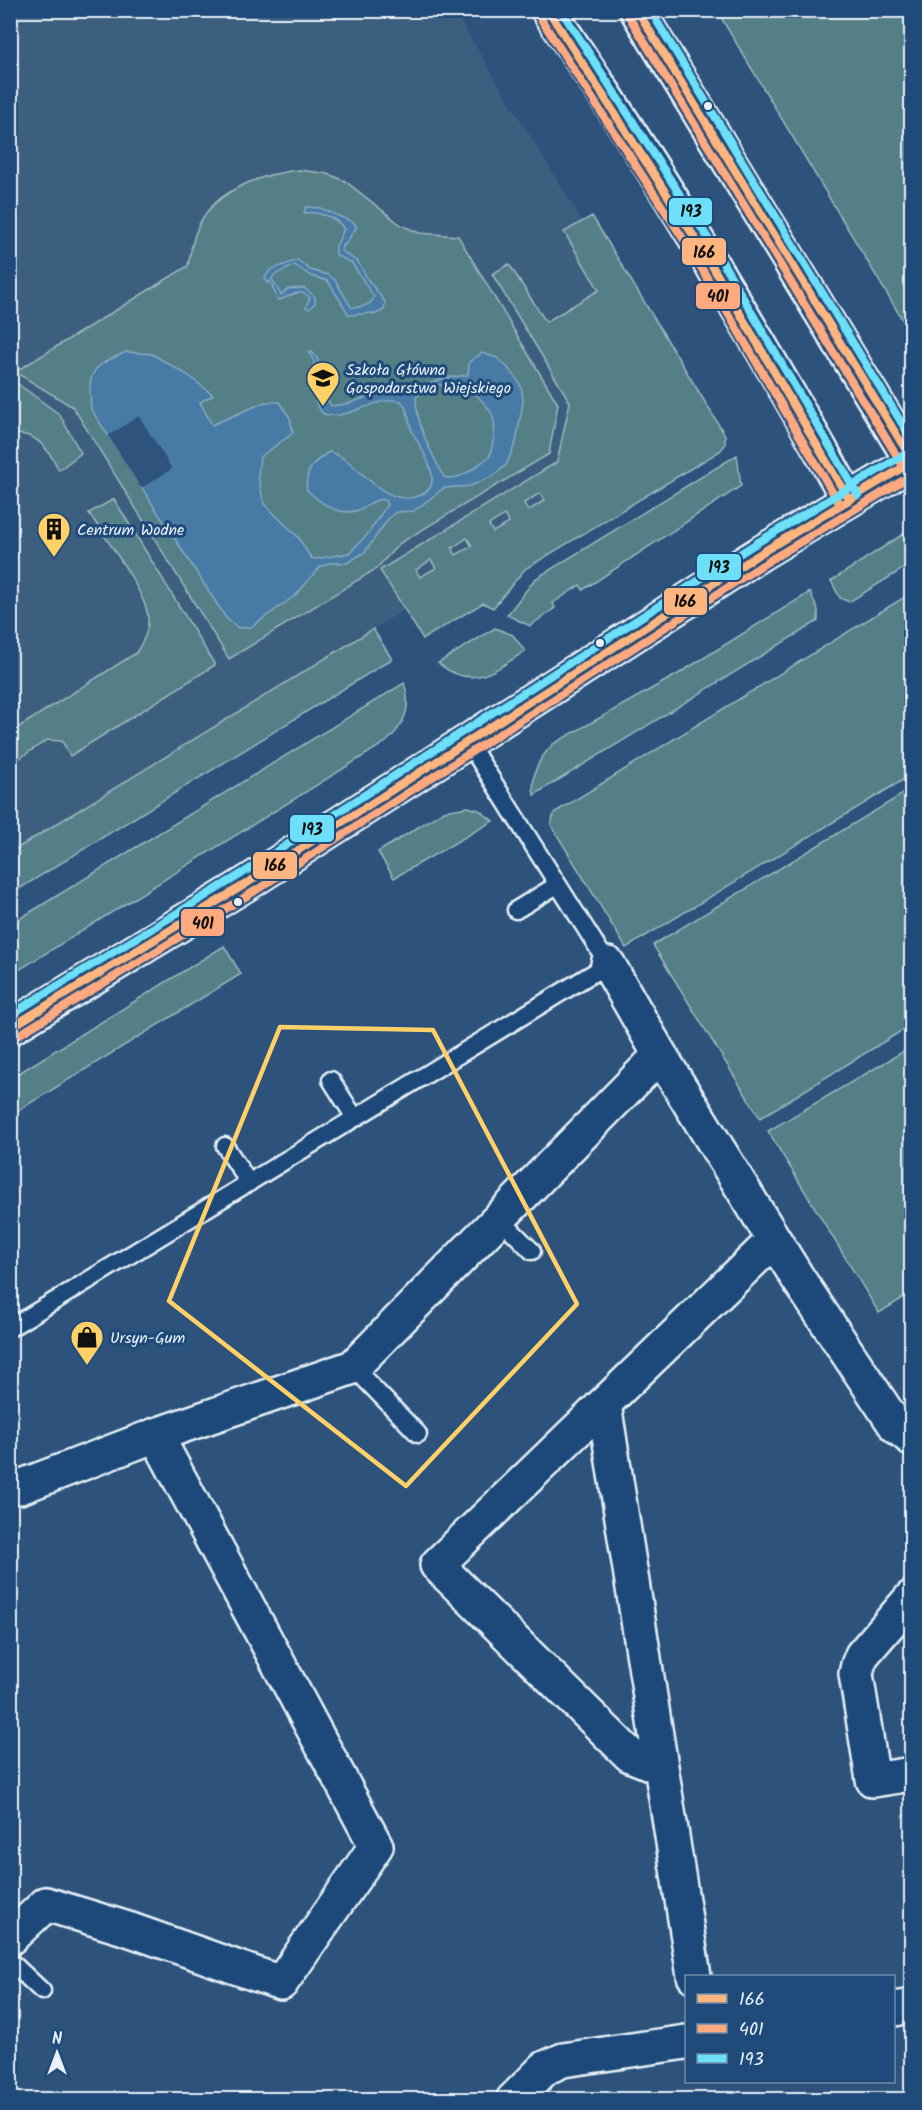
<svg xmlns="http://www.w3.org/2000/svg" width="922" height="2110" viewBox="0 0 922 2110" font-family="Kalam,sans-serif">
	<style>
		.built { fill: #3e5e7f }
		.green { fill: #557f87; stroke: #9eb8c0; stroke-width: 1.5; fill-rule: evenodd }
		.water { fill: #467aa4; stroke: #87aac6; stroke-width: 1.5; fill-rule: evenodd }
		.pier { fill: #2d537c }
		.lines { fill: none; stroke-linecap: round; stroke-linejoin: round }
		.lane-casing { stroke: #e8f1f8; stroke-width: 21 }
		.street-casing { stroke: #e8f1f8; stroke-width: 38 }
		.secondary-casing { stroke: #e8f1f8; stroke-width: 38 }
		.lane { stroke: #1f4a7a; stroke-width: 16 }
		.street { stroke: #1f4a7a; stroke-width: 33 }
		.secondary { stroke: #1f4a7a; stroke-width: 33 }
		.bus-1-casing { stroke: #1f4a7a; stroke-width: 12 }
		.bus-2-casing { stroke: #1f4a7a; stroke-width: 12 }
		.bus-3-casing { stroke: #1f4a7a; stroke-width: 12 }
		.bus-1 { stroke: #ffb580; stroke-width: 8 }
		.bus-2 { stroke: #ffa980; stroke-width: 8 }
		.bus-3 { stroke: #6ddff8; stroke-width: 8 }
		.marked { fill: none; stroke: #ffd166; stroke-width: 4.5; stroke-linejoin: round }
		.bus-dot { fill: #e8f1f8; stroke: #1f4a7a; stroke-width: 2 }
		.labels { text-anchor: middle; stroke-width: 6; stroke-linejoin: round; paint-order: stroke }
		.poi-label { font-size: 16px; fill: #e8f1f8; stroke: #1f4a7a; text-anchor: start }
		.line-badge { stroke: #1f4a7a; stroke-width: 2 }
		.pale-badge-label { font-size: 16px; text-anchor: middle; font-weight: bold; fill: #111 }
	</style>
	<rect width="100%" height="100%" fill="#2d537c"/>
	<filter id="ink" filterUnits="userSpaceOnUse"><feTurbulence type="fractalNoise" baseFrequency=".0167" numOctaves="2"/><feDisplacementMap in="SourceGraphic" scale="12" xChannelSelector="R" yChannelSelector="G"/><feConvolveMatrix kernelMatrix="1 2 1 2 8 2 1 2 1" color-interpolation-filters="sRGB"/></filter>
	<g filter="url(#ink)">
		<polygon class="built" points="11,11 454,11 653,337 618,478 11,852"/>
		<g class="green">
			<polygon points="717,11 911,11 911,329 908,329"/>
			<path d="M300,170L328,174L345,181L401,225L419,233L458,236L558,404L549,454L400,543L376,569L229,659L73,407L15,372L188,266C191,249 194,231 204,216C224,187 266,173 300,170Z"/>
			<path d="M592,216L725,435V445L720,451L525,569L493,608L483,603L423,639L380,570L557,462L570,402L492,274L509,264L546,322L599,290L564,232ZM540,493L545,500L528,511L524,503ZM504,515L509,523L493,532L489,525ZM467,538L472,546L456,555L452,548ZM431,560L436,568L420,577L416,570Z"/>
			<path d="M11,379L59,414L81,453L59,470C49,450 36,430 11,435Z"/>
			<polygon points="737,455 741,486 583,590 580,585 553,603 555,608 530,626 507,615 535,579"/>
			<path d="M114,499L215,665L70,756L62,741L47,740L17,760L11,749V732L136,653C143,641 149,632 148,618C147,593 104,536 89,513Z"/>
			<polygon points="911,529 911,564 849,602 840,598 831,581"/>
			<path d="M810,592L818,610V621L534,795C531,773 538,760 553,744L678,674Z"/>
			<polygon points="911,593 911,775 626,948 551,825 554,813"/>
			<path d="M495,628L513,635L525,651C495,671 471,691 438,663Z"/>
			<polygon points="373,629 392,659 11,894 11,852"/>
			<path d="M404,683C413,707 404,726 386,742L11,975V924Z"/>
			<polygon points="911,789 911,1025 760,1118 653,945"/>
			<polygon points="468,807 479,810 493,821 394,878 378,852 444,811"/>
			<polygon points="224,946 241,974 11,1115 11,1078"/>
			<polygon points="911,1047 911,1293 879,1313 768,1131"/>
		</g>
		<g class="water">
			<path d="M306,207L320,208L355,223L356,228L344,246L342,245L341,251L358,262L368,280L385,302L384,310L374,315L373,313L349,315L328,281L311,276L295,265L274,275L272,279L281,295L288,289L304,288L315,297V303L309,309L306,307L310,298C300,286 289,298 278,300L270,281L267,283L265,278L270,270L298,260L310,270L328,275L335,280L351,307C360,308 371,306 374,297L352,263L336,255V246L344,229C337,217 317,211 304,213Z"/>
			<path d="M126,352L152,354L189,376L213,395L200,402L212,425L265,402H280L290,418L293,433L260,457L258,476L264,504L298,537L311,558L316,559L349,553L367,535L387,505L385,500C376,498 370,504 363,508C342,519 321,504 307,490C304,471 314,461 329,452C353,457 371,491 398,497C405,499 414,498 420,495C449,485 418,445 412,431C408,421 409,409 401,401C377,395 342,424 322,413C307,390 313,385 314,361L309,353L312,352L318,360L315,378L331,406L347,404L388,390L416,389L445,378L468,375L469,362L482,353L497,358L508,368L519,382L522,391L523,402L516,442L506,465L493,476L470,486L444,488L414,511L396,512L388,519L365,552L347,563H329L320,567L296,595L251,627L238,628L226,618L91,409C88,370 90,368 126,352ZM464,384L470,386C476,397 486,403 491,412C498,425 493,442 490,456C477,465 461,482 444,477C431,452 416,426 416,397L433,385Z"/>
		</g>
		<polygon class="pier" points="139,416 172,469 141,488 108,436"/>
		<g class="lines">
			<defs>
				<g id="lane">
					<polyline points="516,910 557,885"/>
					<polyline points="331,1080 355,1118"/>
					<polyline points="225,1146 249,1183"/>
					<polyline points="499,1218 532,1251"/>
					<polyline points="10,1328 608,964 468,742"/>
					<polyline points="353,1367 418,1434"/>
					<polyline points="10,1961 42,1991"/>
				</g>
				<g id="street">
					<polyline points="608,964 660,1055 799,1280 896,1426 912,1439"/>
					<polyline points="604,1404 437,1565 630,1755 660,1767"/>
					<polyline points="20,1487 156,1435 353,1367 660,1055"/>
					<polyline points="912,1597 862,1655 858,1665 856,1674 873,1780 912,1774"/>
					<polyline points="10,1938 46,1904 131,1930 281,1983 376,1846 156,1435"/>
					<polyline points="694,1976 604,1404 774,1240"/>
					<polyline points="894,2009 912,2006"/>
					<polyline points="513,2100 545,2068 563,2060 686,2042"/>
				</g>
				<g id="secondary">
					<path d="M548,10C657,168 755,333 849,500"/>
					<polyline points="637,10 912,461"/>
					<polyline points="10,1028 249,882 761,553 912,462"/>
				</g>
			</defs>
			<use href="#lane" class="lane-casing"/>
			<use href="#street" class="street-casing"/>
			<use href="#secondary" class="secondary-casing"/>
			<use href="#lane" class="lane"/>
			<use href="#street" class="street"/>
			<use href="#secondary" class="secondary"/>
			<defs>
				<g id="bus-1">
					<polyline points="548,10 704,252 849,500"/>
					<polyline points="637,10 912,460"/>
					<polyline points="10,1028 249,882 761,553 912,462"/>
				</g>
				<g id="bus-2">
					<polyline points="628,15 903,466"/>
					<polyline points="539,16 695,257 840,505"/>
					<polyline points="15,1037 255,891 767,562 912,475"/>
				</g>
				<g id="bus-3">
					<polyline points="561,10 713,246 858,495"/>
					<polyline points="650,10 912,440"/>
					<polyline points="10,1015 243,873 755,544 907,453"/>
				</g>
			</defs>
			<use href="#bus-1" class="bus-1-casing"/>
			<use href="#bus-2" class="bus-2-casing"/>
			<use href="#bus-3" class="bus-3-casing"/>
			<use href="#bus-1" class="bus-1"/>
			<use href="#bus-2" class="bus-2"/>
			<use href="#bus-3" class="bus-3"/>
		</g>
	</g>
	<path class="marked" d="M280,1027L433,1030L577,1304L406,1486L169,1301Z"/>
	<defs>
		<symbol id="university-pin" viewBox="-11 -11 22 30"><path d="M0 17L-7.5 6A9.5 9.5 0 1 1 7.5 6Z" fill="#ffd166" stroke="#1f4a7a"/><path d="M0-5L7-2L0 1L-7-2ZM-4 1L0 2.5L4 1V4Q0 6-4 4Z" fill="#111"/></symbol>
		<symbol id="building-pin" viewBox="-11 -11 22 30"><path d="M0 17L-7.5 6A9.5 9.5 0 1 1 7.5 6Z" fill="#ffd166" stroke="#1f4a7a"/><path d="M-4-6H4V6H1V3H-1V6H-4ZM-2.5-4.3h1.7v1.8h-1.7ZM.8-4.3h1.7v1.8H.8ZM-2.5-1h1.7V.8h-1.7ZM.8-1h1.7V.8H.8Z" fill="#111"/></symbol>
		<symbol id="shop-pin" viewBox="-11 -11 22 30"><path d="M0 17L-7.5 6A9.5 9.5 0 1 1 7.5 6Z" fill="#ffd166" stroke="#1f4a7a"/><path d="M-5-2.5h2.3a2.7 3.5 0 0 1 5.4 0H5L5.5 6h-11ZM-1.5-2.5h3a1.5 2.3 0 0 0-3 0Z" fill="#111"/></symbol>
	</defs>
	<g fill-rule="evenodd">
		<use href="#university-pin" x="304" y="359" width="38" height="52"/>
		<use href="#building-pin" x="35" y="510" width="38" height="52"/>
		<use href="#shop-pin" x="68" y="1318" width="38" height="52"/>
	</g>
	<g class="bus-dot">
		<circle cx="708" cy="106" r="5"/>
		<circle cx="600" cy="643" r="5"/>
		<circle cx="238" cy="902" r="5"/>
	</g>
	<g class="labels">
		<g class="poi-label">
			<text x="346" y="375">Szkoła Główna<tspan x="346" dy="18">Gospodarstwa Wiejskiego</tspan></text>
			<text x="77" y="535">Centrum Wodne</text>
			<text x="110" y="1343">Ursyn-Gum</text>
		</g>
	</g>
	<g class="line-badge">
		<rect x="668" y="197" width="45" height="29" rx="6" fill="#6ddff8"/>
		<rect x="681" y="237" width="46" height="29" rx="6" fill="#ffb580"/>
		<rect x="695" y="282" width="46" height="28" rx="6" fill="#ffa980"/>
		<rect x="696" y="553" width="46" height="28" rx="6" fill="#6ddff8"/>
		<rect x="663" y="587" width="45" height="29" rx="6" fill="#ffb580"/>
		<rect x="289" y="814" width="46" height="29" rx="6" fill="#6ddff8"/>
		<rect x="252" y="851" width="46" height="29" rx="6" fill="#ffb580"/>
		<rect x="180" y="908" width="45" height="29" rx="6" fill="#ffa980"/>
	</g>
	<g class="pale-badge-label">
		<text x="691" y="217">193</text>
		<text x="704" y="258">166</text>
		<text x="718" y="302">401</text>
		<text x="719" y="573">193</text>
		<text x="685" y="607">166</text>
		<text x="312" y="835">193</text>
		<text x="275" y="871">166</text>
		<text x="203" y="929">401</text>
	</g>
	<rect width="922" height="2110" fill="none" stroke="#1f4a7a" stroke-width="36"/>
	<rect x="18" y="18" width="886" height="2074" fill="none" stroke="#e8f1f8" stroke-width="2" filter="url(#ink)"/>
	<rect x="685" y="1975" width="210" height="108" fill="#1f4a7a" stroke="#6f8dac" stroke-width="1.5"/>
	<rect x="697" y="1994" width="30" height="9" fill="#ffb580" stroke="#6f8dac" stroke-width="1.5"/>
	<text x="739" y="2005" font-size="18" fill="#e8f1f8">166</text>
	<rect x="697" y="2024" width="30" height="9" fill="#ffa980" stroke="#6f8dac" stroke-width="1.5"/>
	<text x="739" y="2035" font-size="18" fill="#e8f1f8">401</text>
	<rect x="697" y="2054" width="30" height="9" fill="#6ddff8" stroke="#6f8dac" stroke-width="1.5"/>
	<text x="739" y="2065" font-size="18" fill="#e8f1f8">193</text>
	<g transform="translate(57 2053)" stroke="#1f4a7a" stroke-width="4.5" paint-order="stroke">
	<path d="M0-4.5L10 22L0 15L-10 22Z" fill="#e8f1f8"/>
	<text y="-9" font-size="16" font-weight="bold" text-anchor="middle" fill="#e8f1f8">N</text>
	</g>
</svg>
